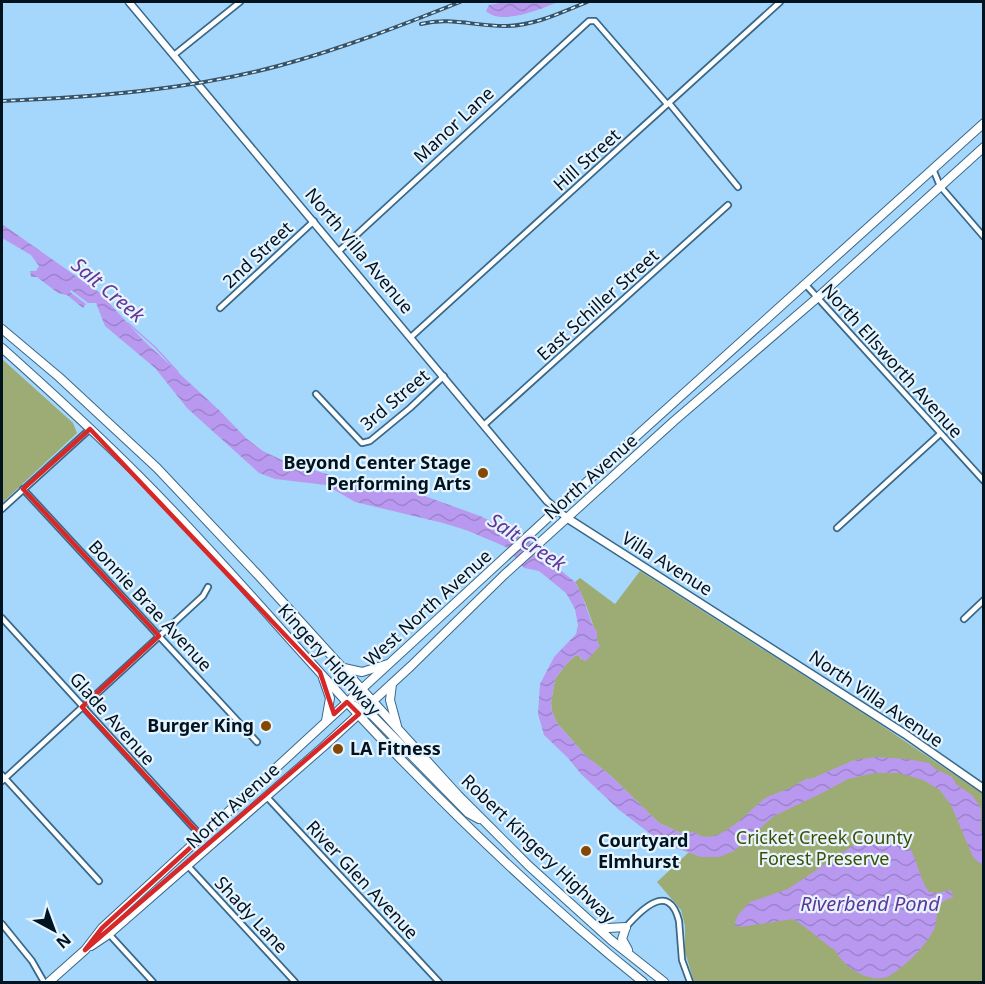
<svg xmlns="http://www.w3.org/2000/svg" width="985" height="984" viewBox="0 0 985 984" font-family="'Noto Sans',sans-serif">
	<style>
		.park { fill: #9dac74 }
		.water { fill: url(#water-waves) }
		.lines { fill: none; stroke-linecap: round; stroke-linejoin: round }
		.stream { stroke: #b999ef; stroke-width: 1.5 }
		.minor-casing { stroke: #396889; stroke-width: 8 }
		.tertiary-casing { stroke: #396889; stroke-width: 9 }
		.secondary-casing { stroke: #396889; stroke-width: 10 }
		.primary-casing { stroke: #396889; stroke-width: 10 }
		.trunk-casing { stroke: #396889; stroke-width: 10 }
		.minor { stroke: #fff; stroke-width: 4.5 }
		.tertiary { stroke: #fff; stroke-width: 6 }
		.secondary { stroke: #fff; stroke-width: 7 }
		.primary { stroke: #fff; stroke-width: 8 }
		.trunk { stroke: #fff; stroke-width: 8 }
		.rail-casing { stroke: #375368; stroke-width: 4 }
		.rail { stroke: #e5f4ff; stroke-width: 1.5; stroke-dasharray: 4.5; stroke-linecap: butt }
		.marked { fill: none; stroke: #d62828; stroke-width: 4.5; stroke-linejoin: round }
		.poi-dot { fill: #844802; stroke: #e5f4ff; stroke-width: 2 }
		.labels { text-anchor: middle; stroke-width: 4.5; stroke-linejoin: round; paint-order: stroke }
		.street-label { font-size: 18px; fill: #021320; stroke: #e5f4ff }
		.poi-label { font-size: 18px; font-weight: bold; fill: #021320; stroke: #e5f4ff; text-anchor: end }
		.park-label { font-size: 18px; fill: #404e03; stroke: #e5f4ff }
		.water-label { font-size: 20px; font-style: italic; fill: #613698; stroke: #e5f4ff }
	</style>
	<defs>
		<pattern id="water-waves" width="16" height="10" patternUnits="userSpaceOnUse" patternTransform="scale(1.5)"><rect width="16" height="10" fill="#b999ef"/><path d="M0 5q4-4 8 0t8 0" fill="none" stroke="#9d83cd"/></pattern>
	</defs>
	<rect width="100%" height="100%" fill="#a5d7fc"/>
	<g class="park">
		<polygon points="2,359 73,423 77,433 2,503"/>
		<path d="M640,571L875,721L983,794V982H694L685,952V926L681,910L657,882L689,852L681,833L659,823L611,776L586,756L557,723L552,712L551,703L555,679L567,663L576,655L579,656L581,659L598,648C599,637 583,594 575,582L580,578L615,604Z"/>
	</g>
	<g class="water">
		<path d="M506,2H558C541,9 501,26 486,11L489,5Z"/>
		<path d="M2,224L100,293L143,340L219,410L247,439L263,451L286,462L330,475L347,484L394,487L408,490L480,516L520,535L536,547L543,556L575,582L581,593L593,626L597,631V641L600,646L586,661H584L579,656L576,655L567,663L555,679L551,703L552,712L557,723L586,756L611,776L659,823L681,833L694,832C717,850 747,812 764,799C770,795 778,793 785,790C792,787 799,783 806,779L813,778L854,760L876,757L907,759L929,763L935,769L952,777L956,784L972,795L979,805L981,809V831L983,836V866L973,857L952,807L940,790L923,780L899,773H874L848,779L820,794L774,816L734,851L719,857H701L662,843L618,809L581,774L568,758L544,735L538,714L540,684L554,657L576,634L578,625L575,609L566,593L539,571L524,568L506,547L466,530L443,523L355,502L326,485L275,479L259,473L187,408L155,368L105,326L96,303H88L71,290L70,292L86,304L83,308L67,295L58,293L37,277H31L30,271H36L39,266L31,255L2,238Z"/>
		<path d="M879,833C918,832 913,869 929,892L937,893L951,890L953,897C929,905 942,918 932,933C923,949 905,966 889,976C872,984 848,970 838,955C835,951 839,952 833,949C821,941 807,927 793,919L740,927L734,925L738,915L750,902L788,889L863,839Z"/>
	</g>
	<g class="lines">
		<g class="stream">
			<polyline points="128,323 155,347 178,372"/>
			<polyline points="341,481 354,485"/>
		</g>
		<defs>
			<g id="minor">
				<polyline points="174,55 240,2"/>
				<polyline points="669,103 738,187"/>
				<polyline points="933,169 940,186 984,237"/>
				<polyline points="339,251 589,21 595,21 667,104"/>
				<polyline points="806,285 984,481"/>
				<polyline points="220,308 314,221"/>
				<polyline points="411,337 780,2"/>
				<polyline points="316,394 362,443 370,441 410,408 444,376"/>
				<polyline points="485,424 728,205"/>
				<polyline points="23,489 257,742"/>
				<polyline points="2,509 90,429"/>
				<polyline points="837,528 940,434"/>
				<polyline points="2,618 202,837"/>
				<polyline points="964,619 984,600"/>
				<polyline points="2,775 99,881"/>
				<polyline points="2,781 203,596 208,587"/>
				<polyline points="266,796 439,982"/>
				<polyline points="188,866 295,982"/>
				<polyline points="2,924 32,961 44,982"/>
				<path d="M626,927C641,910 669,881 679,921L682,960L690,982"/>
				<polyline points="109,934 153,982"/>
			</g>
			<polyline id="tertiary" points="129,2 547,501 567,518"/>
			<polyline id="secondary" points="567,518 905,734 984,789"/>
			<g id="primary">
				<polyline points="91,946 109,934 323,747 411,666 504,575 674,421 817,298 984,147"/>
				<polyline points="49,982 85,950 102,928 641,432 984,123"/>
			</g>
			<g id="trunk">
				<polyline points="2,329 59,377 157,468 259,576 458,795 529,866 611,940 664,982"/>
				<path d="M2,348C49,390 96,433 141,478C227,564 305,660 390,748C470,831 553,910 643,982"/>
				<polyline points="344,668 362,672 388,664"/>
				<polyline points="323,678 330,698 326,721"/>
				<polyline points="392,684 390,700 397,726"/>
				<polyline points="351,704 372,715 468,813 479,819"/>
				<polyline points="598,925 608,928 626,927"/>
				<polyline points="626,927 622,939 628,950"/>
			</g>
		</defs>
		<use href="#minor" class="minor-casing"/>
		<use href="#tertiary" class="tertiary-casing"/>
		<use href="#secondary" class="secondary-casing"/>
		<use href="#primary" class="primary-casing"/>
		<use href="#trunk" class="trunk-casing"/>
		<use href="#minor" class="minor"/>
		<use href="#tertiary" class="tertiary"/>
		<use href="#secondary" class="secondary"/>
		<use href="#primary" class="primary"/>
		<use href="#trunk" class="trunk"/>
		<defs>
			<g id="rail">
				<path d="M421,24C449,17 475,26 504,26C534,26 560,13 587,2"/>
				<path d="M2,101C95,97 188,90 278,66C341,49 400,26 460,2"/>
			</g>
		</defs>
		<use href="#rail" class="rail-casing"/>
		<use href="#rail" class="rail"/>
	</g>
	<path class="marked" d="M90,429L320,672L334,714L347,702L359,714L85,950L102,928L202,837L82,707L159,636L23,489Z"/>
	<g class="poi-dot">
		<circle cx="483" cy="473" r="6"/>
		<circle cx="266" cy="726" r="6"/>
		<circle cx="338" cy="749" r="6"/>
		<circle cx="586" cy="851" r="6"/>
	</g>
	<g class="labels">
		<g class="street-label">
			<text transform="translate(454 125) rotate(-43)" y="6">Manor Lane</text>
			<text transform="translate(587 160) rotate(-42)" y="6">Hill Street</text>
			<text transform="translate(359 251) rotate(50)" y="6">North Villa Avenue</text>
			<text transform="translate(258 255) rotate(-43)" y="6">2nd Street</text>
			<text transform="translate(598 305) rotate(-42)" y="6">East Schiller Street</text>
			<text transform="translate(892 361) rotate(48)" y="6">North Ellsworth Avenue</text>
			<text transform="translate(395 400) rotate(-40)" y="6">3rd Street</text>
			<text transform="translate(591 477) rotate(-42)" y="6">North Avenue</text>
			<text transform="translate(667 564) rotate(32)" y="6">Villa Avenue</text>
			<text transform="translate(150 606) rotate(47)" y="6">Bonnie Brae Avenue</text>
			<text transform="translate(428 608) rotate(-42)" y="6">West North Avenue</text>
			<text transform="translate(329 660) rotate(48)" y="6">Kingery Highway</text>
			<text transform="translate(876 699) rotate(34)" y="6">North Villa Avenue</text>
			<text transform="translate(112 719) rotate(48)" y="6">Glade Avenue</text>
			<text transform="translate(233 806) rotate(-42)" y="6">North Avenue</text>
			<text transform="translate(538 849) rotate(44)" y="6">Robert Kingery Highway</text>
			<text transform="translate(362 880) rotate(47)" y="6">River Glen Avenue</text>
			<text transform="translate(251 915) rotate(47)" y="6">Shady Lane</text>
		</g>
		<g class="poi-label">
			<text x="471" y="469">Beyond Center Stage<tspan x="471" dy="21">Performing Arts</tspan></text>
			<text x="254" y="732">Burger King</text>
			<text x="350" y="755" text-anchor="start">LA Fitness</text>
			<text x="598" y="847" text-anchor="start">Courtyard<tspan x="598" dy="21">Elmhurst</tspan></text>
		</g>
		<g class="park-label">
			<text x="824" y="844">Cricket Creek County<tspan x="824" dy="21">Forest Preserve</tspan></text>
		</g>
		<g class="water-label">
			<text transform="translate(108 290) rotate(40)" y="7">Salt Creek</text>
			<text transform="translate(527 542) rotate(33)" y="7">Salt Creek</text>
			<text x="870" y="911">Riverbend Pond</text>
		</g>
	</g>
	<rect width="985" height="984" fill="none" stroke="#021320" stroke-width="6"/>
	<g transform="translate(54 930) rotate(139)" stroke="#e5f4ff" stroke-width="4.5" paint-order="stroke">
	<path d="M0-4.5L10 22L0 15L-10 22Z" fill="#021320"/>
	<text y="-9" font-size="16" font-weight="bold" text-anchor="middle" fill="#021320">N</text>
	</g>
</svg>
